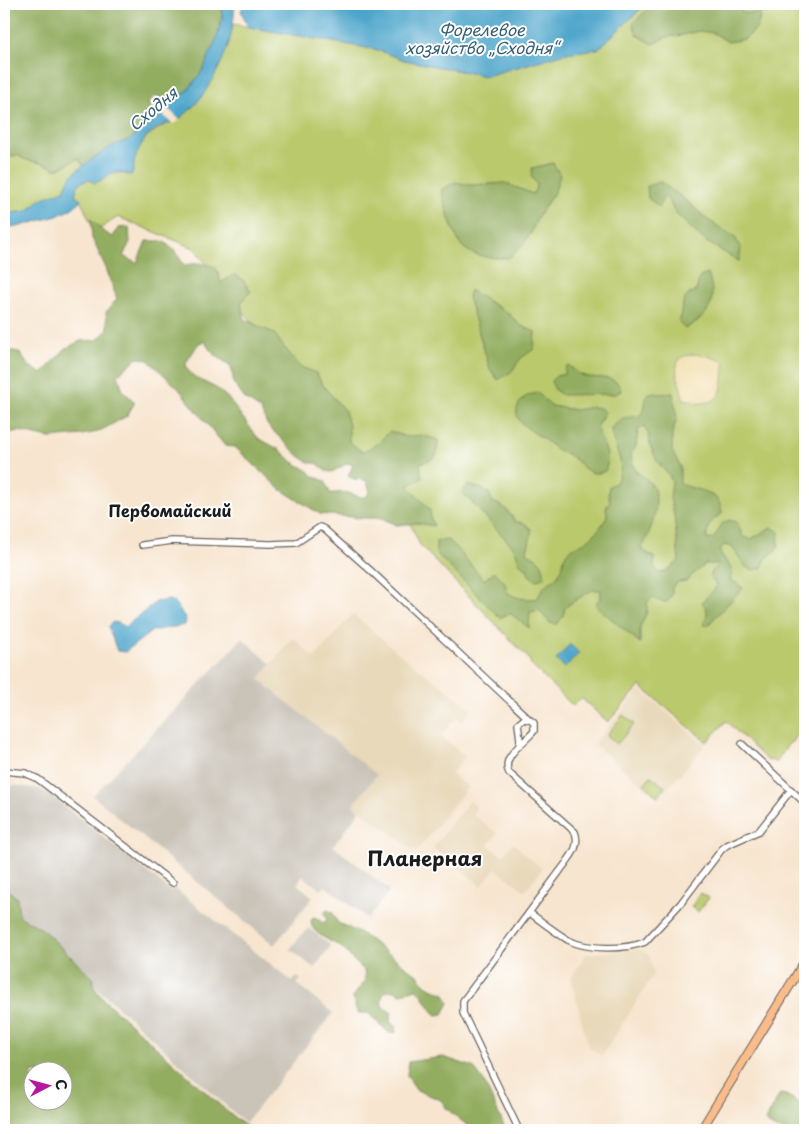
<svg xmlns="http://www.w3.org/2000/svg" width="809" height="1134" viewBox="0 0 809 1134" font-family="'Playpen Sans',sans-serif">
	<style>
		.built { fill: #e8d9ba }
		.industrial { fill: #c9c3b8 }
		.green { fill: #bac96c; stroke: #6b7244 }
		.forest { fill: #93ad60; stroke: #58643e; fill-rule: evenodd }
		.sand { fill: #eeda9e; stroke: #857b5d }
		.water { fill: #4ea5cb; stroke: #356074 }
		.pier { fill: #f7e5cf }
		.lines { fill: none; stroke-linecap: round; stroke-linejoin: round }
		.minor-casing { stroke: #69625b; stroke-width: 8 }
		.major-casing { stroke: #69625b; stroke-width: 10 }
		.minor { stroke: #fff; stroke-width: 5.5 }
		.major { stroke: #f9bc8a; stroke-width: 8 }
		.labels { text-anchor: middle; stroke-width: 4; stroke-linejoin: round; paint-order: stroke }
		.water-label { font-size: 16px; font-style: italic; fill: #356074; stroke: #fff }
		.neighbourhood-label { font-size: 16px; font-weight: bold; fill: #1c1c1c; stroke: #fff }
		.district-label { font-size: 20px; font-weight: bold; fill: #1c1c1c; stroke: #fff }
	</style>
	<rect width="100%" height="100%" fill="#fff"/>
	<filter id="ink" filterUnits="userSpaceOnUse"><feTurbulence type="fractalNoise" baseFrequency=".02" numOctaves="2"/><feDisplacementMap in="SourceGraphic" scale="10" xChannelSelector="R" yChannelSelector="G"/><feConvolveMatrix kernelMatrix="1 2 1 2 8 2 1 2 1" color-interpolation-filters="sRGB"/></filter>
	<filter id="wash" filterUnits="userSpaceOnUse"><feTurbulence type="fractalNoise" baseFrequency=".0096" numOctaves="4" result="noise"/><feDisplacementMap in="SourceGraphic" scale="20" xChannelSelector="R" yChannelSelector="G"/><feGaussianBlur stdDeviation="1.12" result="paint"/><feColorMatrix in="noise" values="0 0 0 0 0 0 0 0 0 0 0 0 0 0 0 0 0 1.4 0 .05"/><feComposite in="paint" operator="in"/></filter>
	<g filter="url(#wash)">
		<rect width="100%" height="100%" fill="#f7e5cf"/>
		<g class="built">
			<polygon points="353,614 403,657 472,709 462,721 457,717 441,736 465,756 451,774 468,787 416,852 353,805 377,776 259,678 293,638 314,658"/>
			<polygon points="640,690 705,745 659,799 594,744"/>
			<polygon points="469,801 477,807 472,814 497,833 488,845 503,856 513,843 542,869 525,891 495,868 482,886 433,848"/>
			<polygon points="639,949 649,955 654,974 602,1056 588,1046 571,978 586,954"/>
		</g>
		<g class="industrial">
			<polygon points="242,638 271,664 259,679 377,775 353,805 360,811 333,846 390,890 368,919 325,886 321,890 303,876 297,884 313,897 274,945 93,796 229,653"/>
			<polygon points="4,784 41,789 58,801 171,891 174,888 292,981 297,977 301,979 297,984 333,1013 245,1123 4,903"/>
			<polygon points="309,928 331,946 314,968 290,949 304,932"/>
		</g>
		<g class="green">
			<path d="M646,4H805V709L799,716L803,725L793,742L789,743L776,763L771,760L768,761L726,721L707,742L640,686L608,722L581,698L573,706L532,666L529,659L420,545L411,525L194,248L118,217L95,232L80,199L75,195C77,185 79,181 90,180L95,183C109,178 111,170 128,175L133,172L134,163L138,150L147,136L165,125L181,117L206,90L229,43L233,24L378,50L404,60L486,76L566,53L598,49Z"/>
			<path d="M17,155C30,164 42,160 55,169L63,167L78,158L84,166L74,173L69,179L64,190L58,193L41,199L27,211L4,214V158Z"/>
			<polygon points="623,715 634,724 617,744 607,735"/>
			<polygon points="651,776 665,787 657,796 644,784"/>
			<polygon points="701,893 709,898 698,912 691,907"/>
		</g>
		<g class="forest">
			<path d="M4,4H222C224,33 207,68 188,90C183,96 176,100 170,105L165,103L162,97L155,96L148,103L154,113V118L131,139L115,145L92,159L84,166L78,158L63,167L55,169C42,160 30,164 17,155L4,158Z"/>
			<polygon points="652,4 733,4 744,13 761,13 757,28 745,39 728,42 714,33 699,31 683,35 667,37 653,44 637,35 633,23"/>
			<path d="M553,163L560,175L555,191L537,218L531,233L521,247L509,258C494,258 476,258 464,248C454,240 444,202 441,190L455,182L471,185L505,183L533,194L537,185L531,176L532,168Z"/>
			<polygon points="660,182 683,198 708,220 735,237 741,249 739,261 705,241 677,215 665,195 659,207 648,198 647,186"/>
			<path d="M91,219L104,232L113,237L118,228L129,227L130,242L123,256L137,263L146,241H163L175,251L184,265L200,263L216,267L221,283L234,274L242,279L251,291L241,303L245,319L260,327L274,333L283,346L301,367L316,373L324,387L345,411L349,426V442L363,452L378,443L390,431L406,437L422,435L438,440C437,458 437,458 420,463L422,478L408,486L430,510L431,519L434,526L417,523L397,525L381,518H361L320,514L280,489L235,447L225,446L178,388L147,359L137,358L118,375L123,391L135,402L127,416L98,432L82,435L49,438L19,431L4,434V351L8,350L19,352L28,365L42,374L65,349L80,341L97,340L108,329L106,312L117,299L106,268L92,238ZM205,341C209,353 221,359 231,366L234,384L245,399L260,409L268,426L299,456L310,463H316L321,466L325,471L332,472L348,463L353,465L348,476L354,479L366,480L370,491L366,497C358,498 355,494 348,493C342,491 337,494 330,493L325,481L313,476L309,471L293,462L280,450L258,438L227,397L216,388L196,378L187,369L186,363C188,359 191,356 193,352C197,346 197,343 205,341Z"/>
			<path d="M708,274C713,287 715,304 704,315C699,321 691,325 685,329L679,323C682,310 681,295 696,291L700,277Z"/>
			<polygon points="470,290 509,314 520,325 535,332 534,349 521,358 511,372 498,380 490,369 468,297"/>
			<path d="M568,365C572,368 577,373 582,375C595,381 617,372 621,391L615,394L562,395L555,390L551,381L556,376L565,374V368Z"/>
			<path d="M654,392L657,394L673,393L677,418L672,434V451L680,466V483C696,492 721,488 722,514C711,519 706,528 707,540L714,538L722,524L729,520L737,522L743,537L751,539L772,527L779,532L778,548L765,560L762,568L753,570L746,567L732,547L724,545L719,551L733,571L730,579L743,588L708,625H703C707,616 710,610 702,603C707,595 713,593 717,585L710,577L713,570L719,564H705L686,581L678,582L672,587V595L667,602L659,601L652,597L647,603V612L640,627V643L595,605L600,598L601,590H592L571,603L565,608L563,616L557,624L550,623L539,610L530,612L529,628L510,613L500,618L436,553V541L449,540L484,580L494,572C502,578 506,582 507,592C516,599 527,600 538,598C544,580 553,585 560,572C564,567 562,560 566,554C571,547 581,545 588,540C593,537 606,521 607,516C607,513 606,511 606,508L610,501L608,494L609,486L616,483C628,460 613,452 611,428L623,418L639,416L644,410L647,394ZM644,426L649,436L650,445L657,461L669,475L672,482L670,498L674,515L679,561L666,572L659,573L654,566L655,558L641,549C650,535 663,499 651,484C639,469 635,480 631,454L636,446L638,430Z"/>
			<path d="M538,393L551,406L576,410L592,407L600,408L605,412L597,426C600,442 613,455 605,471C600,473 596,474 590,472C582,468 576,459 569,455C566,454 564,453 561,452C552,447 545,439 536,434C526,427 511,419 519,404C524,396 530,394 538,393Z"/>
			<path d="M468,485L482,489L489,493L492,501L506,509L516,522L524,523L531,529C532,537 528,544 527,553C540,559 545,564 544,578L536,580L529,575L527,568L520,564L514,548L462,492Z"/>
			<path d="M4,887L17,898L19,916L42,929L94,979L93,986L103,999L231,1115L251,1130H4ZM32,1072H62V1102H32Z"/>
			<path d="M327,910L332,912L338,923L362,934L420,977L425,985L445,994L449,1003L443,1014L437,1015C427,1008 426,995 416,989L401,994C388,986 380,992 382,1006L392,1013L390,1022L397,1028L395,1033H389L368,1013H358L355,1007L353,997L365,980L364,970C360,966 356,963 352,959C348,955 346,950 341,947C332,941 306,932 312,918L315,917L323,923L326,921L327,918L324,913Z"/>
			<polygon points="443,1057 473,1067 483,1080 506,1130 473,1130 447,1109 441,1100 417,1090 407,1076 408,1062"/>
			<path d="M780,1094L786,1095L805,1106V1130C792,1130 772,1134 766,1120Z"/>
		</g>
		<path class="sand" d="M695,354L708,356L725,362C721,378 728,402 702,403C695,404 690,399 683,399C681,381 664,356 695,354Z"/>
		<g class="water">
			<path d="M222,4H235C234,16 233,29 229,42C222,66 202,104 180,118C169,124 155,127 147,136C141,143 137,152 135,160C133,166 135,169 132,175C127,175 123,172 119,172C109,172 103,180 95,183L90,180C79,181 77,185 75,195L80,199V202L71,209L57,216L17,227L4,226V214L27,211L41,199L64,190L69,179L74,173L92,159L115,145L131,139L154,118L187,91L203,70L217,37L222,19Z"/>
			<polygon points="244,4 646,4 598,49 566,53 486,76 404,60 378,50 248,27 241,11"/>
			<polygon points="169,600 174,602 186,619 185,625 152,631 125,652 117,651 108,626 113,622 119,623 125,627 156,602"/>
			<polygon points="570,644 579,653 565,668 556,660"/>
		</g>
		<polygon class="pier" points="165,106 180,120 173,124 159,111"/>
	</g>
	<g filter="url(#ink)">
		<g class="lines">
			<defs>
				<g id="minor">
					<polyline points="142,545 172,541 270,544 296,543 320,527 324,529 370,570 530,720"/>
					<polyline points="742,744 805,803"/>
					<path d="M519,745L520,740L518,724L524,719L530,720L534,723V731C526,742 500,756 509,773L575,832C581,848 569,858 560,871L463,1001V1013L519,1130"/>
					<polyline points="4,771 25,773 38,779 173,883"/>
					<path d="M530,913C542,922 555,932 568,940C587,950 625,950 645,942L681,903L722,849L727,845L759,831L791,790"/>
				</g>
				<polyline id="major" points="701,1130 805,961"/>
			</defs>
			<use href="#minor" class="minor-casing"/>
			<use href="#major" class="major-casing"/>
			<use href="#minor" class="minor"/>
			<use href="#major" class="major"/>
		</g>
	</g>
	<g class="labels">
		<g class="water-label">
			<text x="482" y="36">Форелевое<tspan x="482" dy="18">хозяйство „Сходня“</tspan></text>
			<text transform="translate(153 109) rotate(-40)" y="6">Сходня</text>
		</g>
		<g class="neighbourhood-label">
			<text x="170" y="517">Первомайский</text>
		</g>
		<g class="district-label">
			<text x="425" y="866">Планерная</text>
		</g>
	</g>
	<rect width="809" height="1134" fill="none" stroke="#fff" stroke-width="20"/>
	<g transform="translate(48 1086) rotate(84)"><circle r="24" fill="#ffffff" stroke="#a4a4a4"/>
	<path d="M0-4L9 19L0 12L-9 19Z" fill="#b5179e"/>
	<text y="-8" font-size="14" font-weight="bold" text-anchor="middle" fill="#1c1c1c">С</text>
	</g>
</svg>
